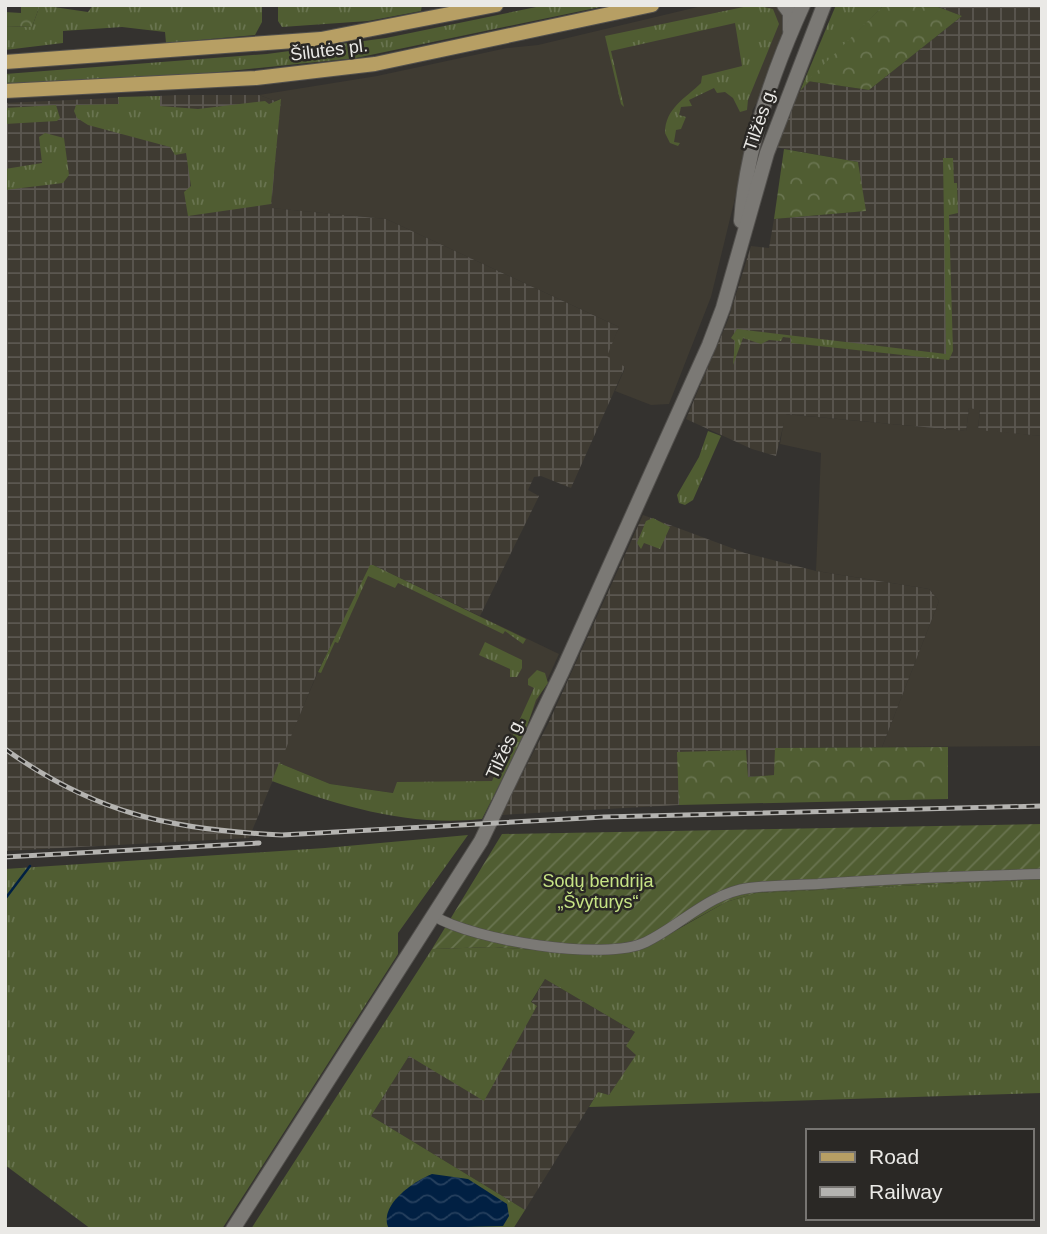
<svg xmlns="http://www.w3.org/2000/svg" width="1047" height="1234" viewBox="0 0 1047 1234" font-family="Helvetica,sans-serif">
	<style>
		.built { fill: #3f3b32 }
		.industrial { fill: url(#industrial-grid) }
		.grass { fill: url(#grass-tufts) }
		.forest { fill: url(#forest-crowns) }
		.garden { fill: url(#garden-furrows) }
		.water { fill: url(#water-waves) }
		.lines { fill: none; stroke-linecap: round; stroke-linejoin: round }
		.stream { stroke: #012043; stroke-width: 2.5 }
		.street-casing { stroke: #52504d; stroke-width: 11 }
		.secondary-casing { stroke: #52504d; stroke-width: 16 }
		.primary-casing { stroke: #52504d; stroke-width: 16 }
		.street { stroke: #7b7975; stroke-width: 10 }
		.secondary { stroke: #7b7975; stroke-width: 14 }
		.primary { stroke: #b79f64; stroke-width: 14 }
		.rail-casing { stroke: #b4b3b0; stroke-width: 5 }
		.rail { stroke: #2a2825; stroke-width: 2.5; stroke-dasharray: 8; stroke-linecap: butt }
		.labels { text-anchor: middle; stroke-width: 5; stroke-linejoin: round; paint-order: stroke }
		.street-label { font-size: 18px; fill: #eae9e6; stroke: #2a2825 }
		.park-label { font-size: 18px; fill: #c7e485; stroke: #2a2825 }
	</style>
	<defs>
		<pattern id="industrial-grid" width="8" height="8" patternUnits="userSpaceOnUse" patternTransform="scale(1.75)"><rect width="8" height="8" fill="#3f3b32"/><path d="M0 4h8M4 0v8" fill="none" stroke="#5b5750"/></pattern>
		<pattern id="grass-tufts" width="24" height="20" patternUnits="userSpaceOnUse" patternTransform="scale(1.75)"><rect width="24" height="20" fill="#505d32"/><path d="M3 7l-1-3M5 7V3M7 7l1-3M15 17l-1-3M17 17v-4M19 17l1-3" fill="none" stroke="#697450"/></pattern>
		<pattern id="forest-crowns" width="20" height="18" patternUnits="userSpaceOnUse" patternTransform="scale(1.75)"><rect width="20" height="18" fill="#505d32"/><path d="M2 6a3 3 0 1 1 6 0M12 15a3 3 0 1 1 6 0" fill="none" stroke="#697450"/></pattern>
		<pattern id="garden-furrows" width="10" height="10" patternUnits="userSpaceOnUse" patternTransform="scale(1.75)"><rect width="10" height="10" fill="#505d32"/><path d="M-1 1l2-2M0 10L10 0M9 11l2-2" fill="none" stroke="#697450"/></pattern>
		<pattern id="water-waves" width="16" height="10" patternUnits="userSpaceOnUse" patternTransform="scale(1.75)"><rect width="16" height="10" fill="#012043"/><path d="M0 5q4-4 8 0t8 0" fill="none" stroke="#26405e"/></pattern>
	</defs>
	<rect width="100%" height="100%" fill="#34322f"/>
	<g class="built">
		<polygon points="706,5 781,5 788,23 771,77 752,111 753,124 711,297 669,404 651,405 615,391 625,368 606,356 619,327 386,219 270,208 280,99 275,101 259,95 377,76 507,48 538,45"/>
		<polygon points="969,408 980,409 978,429 1042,436 1042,746 882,747 939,601 929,589 816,571 821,453 780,444 785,414 966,431"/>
		<polygon points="373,565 559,654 500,783 393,793 330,784 279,763 318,672"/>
	</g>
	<g class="industrial">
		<polygon points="933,5 1042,5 1042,436 978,430 980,410 969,408 966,431 786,414 776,456 752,449 686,419 728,320 751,246 769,248 774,219 865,211 858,162 775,147 783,122 800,91 807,81 869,90 962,16"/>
		<polygon points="178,95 259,95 275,101 281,99 271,208 386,219 619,327 607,356 625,367 571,488 541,476 534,477 528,490 539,496 480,616 373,565 318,671 249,838 5,851 5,103"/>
		<polygon points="643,515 745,553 816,571 929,589 939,601 882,747 776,748 775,775 747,777 678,752 679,805 501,815 548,724"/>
		<polygon points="545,979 635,1032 637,1055 609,1095 598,1092 525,1210 371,1116 409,1056 522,1029 537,1007 531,1003"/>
	</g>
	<g class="grass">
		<polygon points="40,5 88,12 93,5 262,5 262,22 255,35 166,43 165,32 122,27 63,31 63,43 5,50 5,26 32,27"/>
		<polygon points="278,5 422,5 421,11 368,21 282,27 278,21"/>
		<polygon points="546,5 610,5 356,58 160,78 5,84 5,74 267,54 386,38"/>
		<path d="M753,5L773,9L779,24L748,100L747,110L740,112L733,98L725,92L717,93L714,88L689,100L692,106L681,107L679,115L686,117L681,129L676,130L674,142L680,143L678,146L670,143L665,133C665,108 686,98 701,83L702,76L742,66L735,23L611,51L624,107L621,104L605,36Z"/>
		<polygon points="836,5 884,5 800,91"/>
		<polygon points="160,96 160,106 198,109 265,101 269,104 281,99 271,204 188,216 184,192 191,186 186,153 175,155 170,147 88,125 77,118 74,111 76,105 119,104 118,97"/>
		<polygon points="56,105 60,118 57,121 5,124 5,108"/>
		<polygon points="45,133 64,138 69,175 63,183 5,190 5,169 42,163 39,137"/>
		<polygon points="943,158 953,158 954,183 957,183 958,213 949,215 953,351 949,360 791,343 791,338 783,337 781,341 769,340 761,344 743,338 733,365 735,341 731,338 737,329 946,354"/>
		<polygon points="708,431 721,436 693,500 685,505 679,503 677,495 699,457"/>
		<polygon points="653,518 670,527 660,549 644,543 641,549 637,543 646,521"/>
		<polygon points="370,565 373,565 526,639 523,644 505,631 503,634 398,583 395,588 368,576 338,643 335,642 321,673 318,672"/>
		<polygon points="485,642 522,660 522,668 517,677 510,677 510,669 479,655"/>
		<path d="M537,670L545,673L548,683L536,700L523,738L482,819C409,827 339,806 272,781L279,763L330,784L393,793L397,782L492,781L534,688L528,685V679Z"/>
		<polygon points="468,835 398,933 398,954 222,1229 91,1229 5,1165 5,869 325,848"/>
		<polygon points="1042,879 1042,1093 589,1107 598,1092 609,1095 636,1055 626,1046 635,1032 545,979 531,1002 537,1006 484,1101 409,1056 371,1116 525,1210 513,1229 251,1229 432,949 494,947 563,952 666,936 726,902 756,893"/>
	</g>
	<g class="forest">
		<polygon points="21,5 40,5 32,27 5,26 5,12 21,13"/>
		<polygon points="884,5 933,5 962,16 869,90 807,81"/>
		<polygon points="784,149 858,162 866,211 774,219"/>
		<polygon points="948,747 948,799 679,805 677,752 746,750 748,777 774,775 775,748"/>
	</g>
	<polygon class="garden" points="1042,824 1042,879 756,893 726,902 637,951 563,952 494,947 432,949 502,834"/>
	<path class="water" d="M432,1174L468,1179L507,1204L509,1216L503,1226L389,1229C377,1206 414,1181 432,1174Z"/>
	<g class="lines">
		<polyline class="stream" points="5,899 30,866"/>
		<defs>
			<path id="street" d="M434,916C473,940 605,962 646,942C681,925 710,893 749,888C772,885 796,885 818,884C893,878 967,876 1042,874"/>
			<g id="secondary">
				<polyline points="784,5 790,13 790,30"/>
				<path d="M741,221C746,149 773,71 803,5"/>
				<polyline points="233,1229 481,841 562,672 709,345 723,308 767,153 824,5"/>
			</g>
			<g id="primary">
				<polyline points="5,62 321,39 496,5"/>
				<polyline points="5,91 256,78 375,64 652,5"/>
			</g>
		</defs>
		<use href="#street" class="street-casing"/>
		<use href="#secondary" class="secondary-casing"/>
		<use href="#primary" class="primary-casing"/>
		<use href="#street" class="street"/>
		<use href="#secondary" class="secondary"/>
		<use href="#primary" class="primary"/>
		<defs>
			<g id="rail">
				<path d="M5,749C96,814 172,830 282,835L604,817L1042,806"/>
				<polyline points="5,857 259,843"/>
			</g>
		</defs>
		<use href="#rail" class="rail-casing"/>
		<use href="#rail" class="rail"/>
	</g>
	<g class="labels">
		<g class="street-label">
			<text transform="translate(329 50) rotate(-7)" y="6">Šilutės pl.</text>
			<text transform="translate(760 119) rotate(-71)" y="6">Tilžės g.</text>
			<text transform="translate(505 748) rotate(-65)" y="6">Tilžės g.</text>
		</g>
		<g class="park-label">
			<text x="598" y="887">Sodų bendrija<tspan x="598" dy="21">„Švyturys“</tspan></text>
		</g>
	</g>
	<rect width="1047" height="1234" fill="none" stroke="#eae9e6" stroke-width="14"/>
	<rect x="806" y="1129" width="228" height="91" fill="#2a2825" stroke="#777572" stroke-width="2"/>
	<rect x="820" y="1152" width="35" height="10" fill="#b79f64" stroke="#777572" stroke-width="2"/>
	<text x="869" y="1164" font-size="21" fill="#eae9e6">Road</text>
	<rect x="820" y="1187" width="35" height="10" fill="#b4b3b0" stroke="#777572" stroke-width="2"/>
	<text x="869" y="1199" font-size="21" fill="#eae9e6">Railway</text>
</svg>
